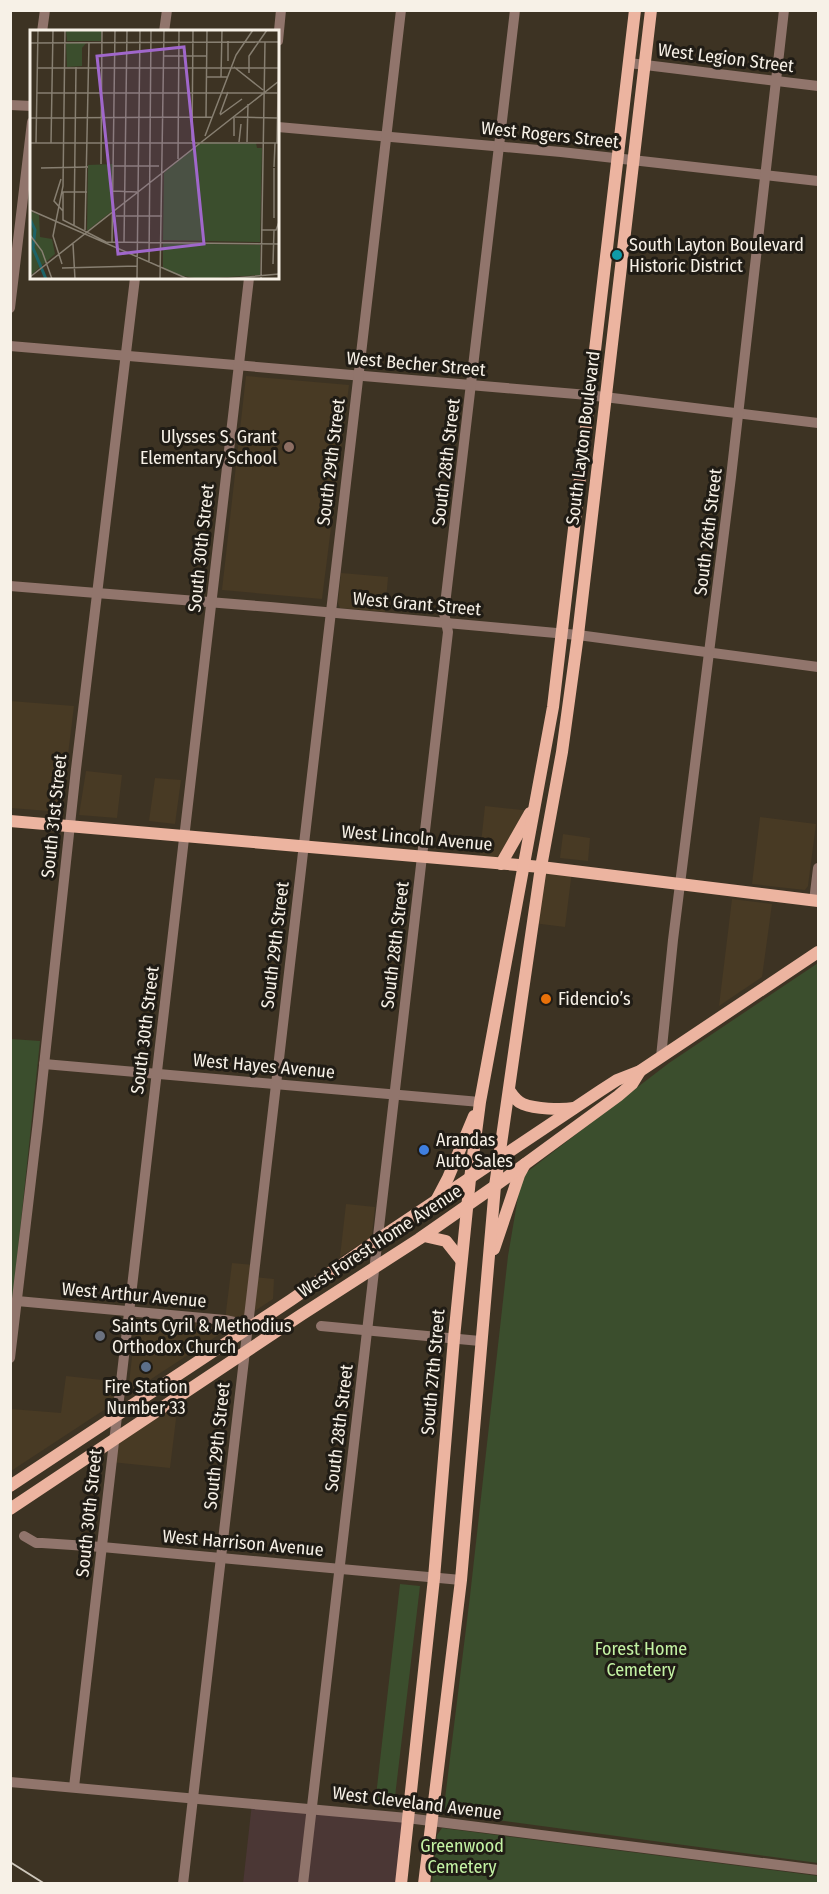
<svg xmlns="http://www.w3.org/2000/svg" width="829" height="1894" viewBox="0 0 829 1894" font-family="'Fira Sans Condensed',sans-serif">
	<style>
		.built { fill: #483a24 }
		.industrial { fill: #4b3735 }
		.green { fill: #3b4e2d }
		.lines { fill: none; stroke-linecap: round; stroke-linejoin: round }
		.minor { stroke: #91756c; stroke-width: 10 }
		.major { stroke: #ecb4a0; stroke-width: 12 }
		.rail { stroke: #cec7bb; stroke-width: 2 }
		.culture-dot { fill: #0f9aa8; stroke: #201c15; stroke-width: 2 }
		.education-dot { fill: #8d6e63; stroke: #201c15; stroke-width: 2 }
		.food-dot { fill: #e8710a; stroke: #201c15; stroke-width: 2 }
		.shop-dot { fill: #3f7fe0; stroke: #201c15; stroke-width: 2 }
		.worship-dot { fill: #6b7280; stroke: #201c15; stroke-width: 2 }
		.service-dot { fill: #5c6f8a; stroke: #201c15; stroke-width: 2 }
		.labels { text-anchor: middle; stroke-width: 6; stroke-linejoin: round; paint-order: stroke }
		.street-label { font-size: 18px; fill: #f7f1e7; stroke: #201c15 }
		.poi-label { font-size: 18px; fill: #f7f1e7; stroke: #201c15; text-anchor: start }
		.park-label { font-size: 18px; fill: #c4f3a4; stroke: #201c15 }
		.inset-river { fill: none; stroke: #1d6367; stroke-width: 3 }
		.inset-road { fill: none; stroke: #877f71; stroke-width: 1.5 }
		.view { fill: #a067cb; fill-opacity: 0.15; stroke: #a067cb; stroke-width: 3 }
		.inset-edge { fill: none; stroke: #f7f1e7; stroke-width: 3 }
	</style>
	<rect width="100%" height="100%" fill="#3d3323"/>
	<g class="built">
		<polygon points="246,376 349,385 322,599 222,590"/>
		<polygon points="341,573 388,577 385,612 340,608 338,603"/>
		<polygon points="10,701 74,706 61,812 11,808"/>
		<polygon points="86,771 122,775 117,818 79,815"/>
		<polygon points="155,778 181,780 175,824 149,821"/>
		<polygon points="485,806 532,811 501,864 479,862"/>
		<polygon points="760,817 816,824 808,886 805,890 752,884"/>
		<polygon points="563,834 590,838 588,861 560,858"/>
		<polygon points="541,867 572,871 565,927 533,923"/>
		<polygon points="732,899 772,904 762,977 719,1006"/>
		<polygon points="346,1204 375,1207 372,1234 370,1238 340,1257"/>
		<polygon points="232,1263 254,1265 253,1277 274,1279 273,1299 11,1471 11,1409 61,1413 66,1376 129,1383 136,1322 225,1320"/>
		<polygon points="170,1403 175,1412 176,1419 170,1468 111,1462 113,1441"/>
	</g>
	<polygon class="industrial" points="252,1803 407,1818 401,1883 243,1884"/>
	<g class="green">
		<polygon points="818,963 818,1863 445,1813 444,1807 470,1596 508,1256 521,1179 527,1172 669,1063"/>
		<polygon points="11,1039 40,1041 11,1316"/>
		<polygon points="400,1584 420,1586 394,1805 375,1805"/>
		<polygon points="442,1828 818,1876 818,1884 432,1884 437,1835"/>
	</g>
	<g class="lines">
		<g class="minor">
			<polyline points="42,32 45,10"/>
			<polyline points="164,32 167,10"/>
			<polyline points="278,41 281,10"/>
			<polyline points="629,63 818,86"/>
			<polyline points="10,105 32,106"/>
			<polyline points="278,127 561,152 818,181"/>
			<polyline points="10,308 32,122"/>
			<polyline points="10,346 588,395 818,423"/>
			<polyline points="10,586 270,607 578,635 818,667"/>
			<polyline points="814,901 818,868"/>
			<polyline points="661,1057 673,940 731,477 784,10"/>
			<polyline points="44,1064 480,1102"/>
			<polyline points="17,1301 225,1320 234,1322 247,1328"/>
			<polyline points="321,1326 480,1341"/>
			<polyline points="10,1358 38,1121 76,769 135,278"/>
			<polyline points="24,1536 36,1543 42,1543 102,1547 461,1580"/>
			<polyline points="10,1782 407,1818 818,1870"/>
			<polyline points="74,1787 249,278"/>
			<polyline points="183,1884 401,10"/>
			<polyline points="303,1884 448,632 444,613 515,10"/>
		</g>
		<g class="major">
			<polyline points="10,821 541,867 818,901"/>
			<polyline points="501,864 530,813"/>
			<path d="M509,1090C513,1096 516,1101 523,1104C535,1109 561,1110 574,1108"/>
			<polyline points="437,1199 448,1178 474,1116"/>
			<polyline points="424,1236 446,1241 461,1260"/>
			<polyline points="494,1249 519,1175 525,1164"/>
			<polyline points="10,1486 291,1300 389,1232 600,1091 617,1080 640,1071 818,952"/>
			<polyline points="10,1509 301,1315 419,1239 495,1186 618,1096 632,1084 640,1071"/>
			<polyline points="401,1884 434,1578 454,1338 470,1179 480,1102 553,707 635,10"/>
			<polyline points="424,1884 461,1580 495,1186 521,1004 541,867 562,752 578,635 651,10"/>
		</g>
		<polyline class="rail" points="10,1862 45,1884"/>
	</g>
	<circle class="culture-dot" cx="617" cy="255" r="6"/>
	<circle class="education-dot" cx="289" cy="447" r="6"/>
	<circle class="food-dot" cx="546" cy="999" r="6"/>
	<circle class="shop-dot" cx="424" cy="1150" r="6"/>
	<circle class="worship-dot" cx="100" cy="1336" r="6"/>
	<circle class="service-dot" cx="146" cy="1367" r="6"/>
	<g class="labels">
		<g class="street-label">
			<text transform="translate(726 58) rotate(7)" y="6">West Legion Street</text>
			<text transform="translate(550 135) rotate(6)" y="6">West Rogers Street</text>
			<text transform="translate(416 364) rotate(5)" y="6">West Becher Street</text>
			<text transform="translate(583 438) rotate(-83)" y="6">South Layton Boulevard</text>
			<text transform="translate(331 462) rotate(-83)" y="6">South 29th Street</text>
			<text transform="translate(446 462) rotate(-83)" y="6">South 28th Street</text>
			<text transform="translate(708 532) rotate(-83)" y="6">South 26th Street</text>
			<text transform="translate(201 548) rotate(-84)" y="6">South 30th Street</text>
			<text transform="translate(417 604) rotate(5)" y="6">West Grant Street</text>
			<text transform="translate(54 816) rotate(-84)" y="6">South 31st Street</text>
			<text transform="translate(417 838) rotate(5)" y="6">West Lincoln Avenue</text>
			<text transform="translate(275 945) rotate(-83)" y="6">South 29th Street</text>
			<text transform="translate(395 945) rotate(-83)" y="6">South 28th Street</text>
			<text transform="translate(145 1030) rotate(-83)" y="6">South 30th Street</text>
			<text transform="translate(264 1066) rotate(5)" y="6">West Hayes Avenue</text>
			<text transform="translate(380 1241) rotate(-33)" y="6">West Forest Home Avenue</text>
			<text transform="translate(134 1295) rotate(5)" y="6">West Arthur Avenue</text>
			<text transform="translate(433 1372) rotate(-85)" y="6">South 27th Street</text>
			<text transform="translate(339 1428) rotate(-83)" y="6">South 28th Street</text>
			<text transform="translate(217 1446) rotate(-84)" y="6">South 29th Street</text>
			<text transform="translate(89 1513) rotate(-84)" y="6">South 30th Street</text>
			<text transform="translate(243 1543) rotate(5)" y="6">West Harrison Avenue</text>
			<text transform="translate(417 1803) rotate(7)" y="6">West Cleveland Avenue</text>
		</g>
		<g class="poi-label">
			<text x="629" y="251">South Layton Boulevard<tspan x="629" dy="21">Historic District</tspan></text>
			<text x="277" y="443" text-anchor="end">Ulysses S. Grant<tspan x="277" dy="21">Elementary School</tspan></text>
			<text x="558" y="1005">Fidencio’s</text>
			<text x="436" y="1146">Arandas<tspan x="436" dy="21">Auto Sales</tspan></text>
			<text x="112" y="1332">Saints Cyril &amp; Methodius<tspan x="112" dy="21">Orthodox Church</tspan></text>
			<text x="146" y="1393" text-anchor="middle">Fire Station<tspan x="146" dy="21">Number 33</tspan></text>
		</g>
		<g class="park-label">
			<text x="641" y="1655">Forest Home<tspan x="641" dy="21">Cemetery</tspan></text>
			<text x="462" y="1852">Greenwood<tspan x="462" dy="21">Cemetery</tspan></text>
		</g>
	</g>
	<g transform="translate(30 30)">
		<rect width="249" height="249" fill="#3d3323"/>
		<path d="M36,0H72L71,11H37ZM57,12L52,18V36L37,37L36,13ZM170,112L226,113L227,118H232L230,212L133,210L134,143ZM83,134L82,181L57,201L58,135ZM0,181L9,185L10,207L22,209L25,224L0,246ZM133,213L230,215V245L169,249L144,244L133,239Z" fill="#3b4e2d"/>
		<path class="inset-river" d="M0,189L5,200L3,218L16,249"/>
		<path class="inset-road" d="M0,13L249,12M133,26H177M198,31V11M204,37L233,60M7,38H249M219,43V26L237,0M177,47H197M191,47L192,0M7,63H249M190,84L198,62M190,85L212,69M176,87L177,0M205,87L248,88M0,88L182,87M175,106L206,25L223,0M204,106V87M162,111L163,0M209,112L211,94M217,112L218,74M0,113H249M6,113L8,0M21,113L23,0M247,113L249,12M148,129L149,0M71,134L72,0M83,136H129M244,137L245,113M11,138L58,137M31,149L24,171L33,181M83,161L107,162M57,162H33V190L76,212L249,214M0,180L158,249M86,186H132M244,188V138M44,196L46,37M55,200L59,12M231,200H246L249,192M0,205L12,221L22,249M82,212L85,0M94,212L97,0M43,214L45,249M119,232L121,0M32,234L23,206L33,156L35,0M243,234L244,200M32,238L107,236M0,247L249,51M107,249L110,0M130,249L134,0M195,249L249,244M231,249L235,12"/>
		<path class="view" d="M154,17L174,214L88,224L67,26Z"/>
		<rect width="249" height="249" class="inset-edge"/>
	</g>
	<rect width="829" height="1894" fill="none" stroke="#f7f1e7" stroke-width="24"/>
</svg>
